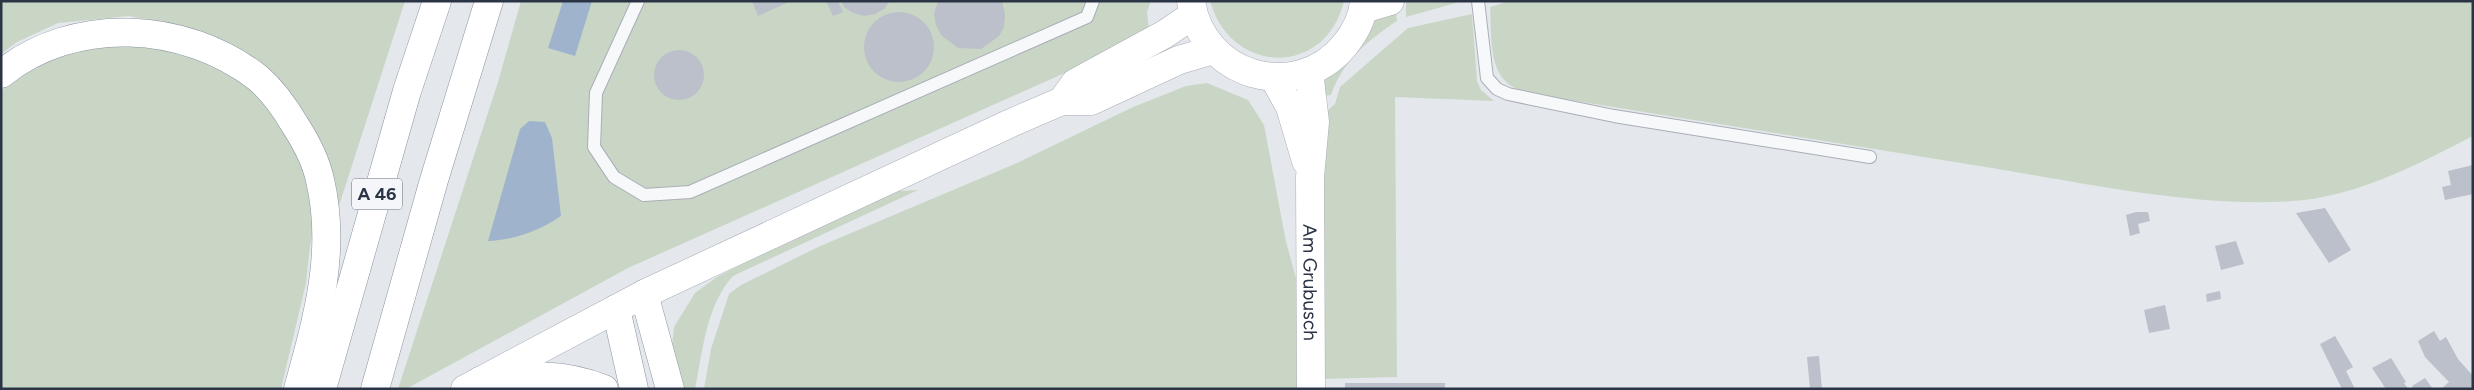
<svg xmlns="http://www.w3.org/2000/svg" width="2474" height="390" viewBox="0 0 2474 390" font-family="Figtree,sans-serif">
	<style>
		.green { fill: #c9d6c5 }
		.water { fill: #9fb4cc }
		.building { fill: #bbc0ca }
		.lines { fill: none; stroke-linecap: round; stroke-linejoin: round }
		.lane-casing { stroke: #a9aeb7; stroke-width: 14 }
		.secondary-casing { stroke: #a9aeb7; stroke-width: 29 }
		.highway-casing { stroke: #8b94a3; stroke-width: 29 }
		.lane { stroke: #f7f8fa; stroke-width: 12 }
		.secondary { stroke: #fff; stroke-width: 28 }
		.highway { stroke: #fff; stroke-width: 28 }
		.labels { text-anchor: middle; stroke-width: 5; stroke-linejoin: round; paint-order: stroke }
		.shield { fill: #f4f6f9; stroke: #676e7b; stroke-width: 1 }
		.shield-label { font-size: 18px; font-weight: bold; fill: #2b3445 }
		.street-label { font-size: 19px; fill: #2b3445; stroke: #f4f6f9 }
	</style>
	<rect width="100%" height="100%" fill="#e4e7ec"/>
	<g class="green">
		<polygon points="1,1 405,1 336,215 309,125 184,27 129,16 58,23 17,42 1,54"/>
		<polygon points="521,1 1151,1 1147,12 1149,30 1096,59 628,268 406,389 398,389 498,82"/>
		<path d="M1210,1H1344C1326,77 1231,76 1210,1Z"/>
		<polygon points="1411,1 1463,1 1406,17 1406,3"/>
		<path d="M1510,1H2473V136C2420,163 2364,193 2304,200C2207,210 2089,184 1992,168C1843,144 1694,120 1545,96C1536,94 1524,92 1515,88C1487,75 1492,33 1490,7Z"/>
		<path d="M1395,4L1397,21C1368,40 1342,62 1331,95L1321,96L1322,84L1371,19Z"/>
		<polygon points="1472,14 1477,81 1481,90 1494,101 1395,97 1397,377 1319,379 1326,112 1335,104 1340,87 1408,28"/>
		<polygon points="103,43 154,46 214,65 257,94 290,133 310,181 316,219 310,246 306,283 281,389 1,389 1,91 53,55"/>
		<polygon points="1207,83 1248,100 1264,125 1286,242 1298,285 1297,389 704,389 711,349 729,294 741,285 818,247 1017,163 1131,108 1186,86"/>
		<path d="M918,190L733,276C706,306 703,350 695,389H676L672,347L674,327L695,293L717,277L790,240L898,191Z"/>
	</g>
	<g class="water">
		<polygon points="563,1 592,1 575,56 548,48"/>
		<path d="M529,121L545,122L552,138L561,216C539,231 514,240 488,241L520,129Z"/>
	</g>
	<g class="building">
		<polygon points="752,1 791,1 758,16"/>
		<polygon points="826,1 838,1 843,12 833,16"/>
		<polygon points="841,1 890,1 884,9 875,14 864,16 853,13 844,7"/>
		<polygon points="938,1 1002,1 1005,15 1004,27 999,36 981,49 958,48 941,35 936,25 934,14"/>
		<circle cx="899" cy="47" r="35"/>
		<circle cx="679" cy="75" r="25"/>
		<polygon points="2473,165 2473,194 2445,200 2442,187 2451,185 2448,171"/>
		<polygon points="2325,208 2351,250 2329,263 2296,213"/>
		<polygon points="2136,212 2148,212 2150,221 2138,224 2140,233 2130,236 2126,215"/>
		<polygon points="2236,241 2244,264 2221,270 2215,246"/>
		<polygon points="2220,291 2221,299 2207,302 2206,294"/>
		<polygon points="2165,305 2170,329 2149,333 2144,310"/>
		<polygon points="2434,331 2440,341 2446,337 2458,359 2473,376 2473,389 2441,389 2449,382 2425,357 2418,341"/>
		<polygon points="2335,336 2353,367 2346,371 2355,389 2342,389 2320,344"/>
		<polygon points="1819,356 1822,389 1810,389 1807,357"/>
		<polygon points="2391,358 2406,382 2404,383 2408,389 2386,389 2372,368"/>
		<polygon points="2425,378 2433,389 2414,389 2412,386"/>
		<rect x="1345" y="383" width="100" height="6"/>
	</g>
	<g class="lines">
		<defs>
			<g id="lane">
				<polyline points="638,1 596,93 594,147 614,177 644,195 690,192 1087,17 1093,1"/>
				<polyline points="1478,1 1487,78 1497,89 1508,94 1614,116 1870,157"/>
			</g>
			<g id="secondary">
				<path d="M1191,1C1202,76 1295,104 1344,46C1354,34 1363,18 1364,1"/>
				<polyline points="1363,9 1390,1"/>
				<path id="s1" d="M1309,72L1315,122L1310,177L1311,389"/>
				<polyline points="1274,78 1290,107 1306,161"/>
				<polyline points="1062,101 1075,83 1165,34 1193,15"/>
				<polyline points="465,389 644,294 1011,123 1062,101 1091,101 1179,60 1213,50"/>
			</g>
			<g id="highway">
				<path d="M1,74C74,15 185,21 258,78C273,91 285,108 295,125C306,142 316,161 320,180C337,252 317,320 298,389"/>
				<polyline points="644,294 670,389"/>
				<polyline points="616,309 634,389"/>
				<path d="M480,381C526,376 559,371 604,389"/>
				<polyline points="322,389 407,91 437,1"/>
				<polyline points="375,389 434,180 489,1"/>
			</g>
		</defs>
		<use href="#lane" class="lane-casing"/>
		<use href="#secondary" class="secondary-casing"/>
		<use href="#highway" class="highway-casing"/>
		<use href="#lane" class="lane"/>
		<use href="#secondary" class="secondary"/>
		<use href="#highway" class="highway"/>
	</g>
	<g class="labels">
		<rect class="shield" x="352" y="178.5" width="50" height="31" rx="4"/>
		<g class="shield-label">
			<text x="377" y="200">A 46</text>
		</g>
		<g class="street-label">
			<text dy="7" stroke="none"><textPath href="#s1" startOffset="211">Am Grubusch</textPath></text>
		</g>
	</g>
	<rect width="2474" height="390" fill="none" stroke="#2b3445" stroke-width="5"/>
</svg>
